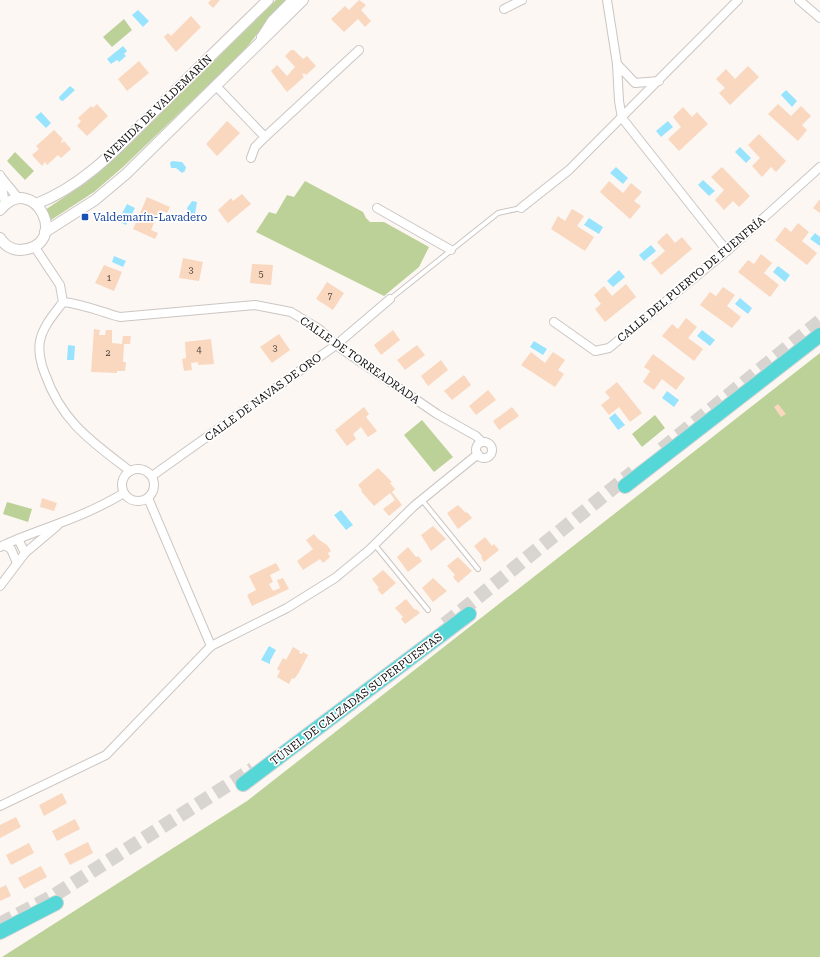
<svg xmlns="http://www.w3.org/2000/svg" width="820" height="957" viewBox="0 0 820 957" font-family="'Roboto Serif',serif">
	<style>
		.green { fill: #bcd198 }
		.water { fill: #98e4fe }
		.building { fill: #f9d8bf }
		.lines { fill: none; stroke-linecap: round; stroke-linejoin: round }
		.motorway-tunnel { stroke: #d8d4d0; stroke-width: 14; stroke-dasharray: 14 7; stroke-linecap: butt }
		.service-casing { stroke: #cbc6c3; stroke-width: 6 }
		.minor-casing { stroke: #cbc6c3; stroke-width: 10 }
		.tertiary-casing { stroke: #cbc6c3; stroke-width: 12 }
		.motorway-casing { stroke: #d4d3d3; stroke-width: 16 }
		.service { stroke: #fff; stroke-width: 4 }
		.minor { stroke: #fff; stroke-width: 8 }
		.tertiary { stroke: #fff; stroke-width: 10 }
		.motorway { stroke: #55d7d7; stroke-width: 14 }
		.transit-dot { fill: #1a4fb4; stroke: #fff; stroke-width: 1.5 }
		.labels { text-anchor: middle; stroke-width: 3.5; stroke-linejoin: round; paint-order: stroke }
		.number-label { font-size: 9px; fill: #493f38 }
		.street-label { font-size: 11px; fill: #0e0c0b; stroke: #fff }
		.transit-label { font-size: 11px; fill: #164399; stroke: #fff; text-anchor: start }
	</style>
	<rect width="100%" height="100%" fill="#fcf7f3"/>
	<g class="green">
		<polygon points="276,0 289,0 269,19 243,52 123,167 94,192 51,220 45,210 87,182 115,158"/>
		<polygon points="124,19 132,30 112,47 103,37"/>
		<polygon points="15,152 34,171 25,180 7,161"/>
		<polygon points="305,181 363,212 366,218 370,222 384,222 429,247 419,267 384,296 256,232 269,212 276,214 287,195 294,197"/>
		<polygon points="820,353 820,957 2,957 247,801"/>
		<polygon points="655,415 665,428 642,447 632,434"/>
		<polygon points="422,420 453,457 434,472 404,435"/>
		<polygon points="7,502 32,509 28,522 3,514"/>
	</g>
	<g class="water">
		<polygon points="138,10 149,21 143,27 132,15"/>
		<polygon points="123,46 127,51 124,54 126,56 119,62 117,60 111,64 107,59"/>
		<polygon points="70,86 75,90 63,101 60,100 59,97"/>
		<polygon points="786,90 797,101 792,107 781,95"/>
		<polygon points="41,112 51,123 46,128 35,117"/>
		<polygon points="668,121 673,127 661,137 656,131"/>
		<polygon points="740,147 751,158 746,163 735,152"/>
		<polygon points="172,161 182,162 186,167 185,171 182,173 176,168 171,168 170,163"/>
		<polygon points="616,167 628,178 623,184 610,173"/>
		<polygon points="703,180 715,191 709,196 698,185"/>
		<polygon points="192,201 197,202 195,214 192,216 189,215 187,208"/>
		<polygon points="127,204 135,208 126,225 118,221"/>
		<polygon points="589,218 603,227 599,234 584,225"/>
		<polygon points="815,233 820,237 820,246 810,239"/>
		<polygon points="651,245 656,251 644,261 639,255"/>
		<polygon points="114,256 126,261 123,267 112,262"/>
		<polygon points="778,266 790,275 785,282 773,272"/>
		<polygon points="619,270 625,277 613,287 607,281"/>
		<polygon points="740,298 752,308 748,314 735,304"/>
		<polygon points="702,330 715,340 710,346 697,336"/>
		<polygon points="534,341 547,349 543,355 530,347"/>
		<polygon points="68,345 75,346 74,360 67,360"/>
		<polygon points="667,391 679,400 674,407 662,398"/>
		<polygon points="615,413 625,425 618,430 609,418"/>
		<polygon points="341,510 353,525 346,530 334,515"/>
		<polygon points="269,646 276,650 270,661 270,664 261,660"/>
	</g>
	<g class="building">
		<polygon points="211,0 220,0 213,8 208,3"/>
		<polygon points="359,0 366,5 361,10 371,21 365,27 358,19 344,32 331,19 345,6 349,10"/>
		<polygon points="191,16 201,27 176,52 164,37 168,33 171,36"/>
		<polygon points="291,50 294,50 303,59 307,56 316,66 306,75 304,73 302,75 304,77 287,92 271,71 277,65 287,76 295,67 285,56"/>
		<polygon points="139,61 149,73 127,91 118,79"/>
		<polygon points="748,66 759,77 730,105 719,93 725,88 716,79 726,69 735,79"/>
		<polygon points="97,104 108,116 87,136 77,126 81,121 78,118 91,106 93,108"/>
		<polygon points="778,104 791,116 801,106 811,116 802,125 807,130 798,141 768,114"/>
		<polygon points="683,107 692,117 697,112 708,124 679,151 668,139 681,127 673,117"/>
		<polygon points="227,121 240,133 217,156 206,144"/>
		<polygon points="54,130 63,139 61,142 62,143 64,141 71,149 61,158 58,155 47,165 45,162 42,166 32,155 39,149 36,146"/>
		<polygon points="759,134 786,161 776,172 771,167 762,177 752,166 760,158 748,145"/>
		<polygon points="722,167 750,196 739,207 733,201 724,210 715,200 724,190 711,177"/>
		<polygon points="609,181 623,193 631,183 642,192 634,201 641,206 630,219 600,192"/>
		<polygon points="242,194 251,204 228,223 226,221 218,210 231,198 233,201"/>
		<polygon points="147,197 170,207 167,213 160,210 151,230 158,233 155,239 133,229"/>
		<polygon points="820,199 820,213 813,208"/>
		<polygon points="572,209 584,216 577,226 594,237 585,251 551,229 558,216 565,221"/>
		<polygon points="798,223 809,232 802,241 817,253 807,265 775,240 785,227 791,232"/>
		<polygon points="667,233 675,243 682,237 692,249 661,275 651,263 665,251 657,242"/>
		<polygon points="761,254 772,263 764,273 779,285 770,297 738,272 748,260 754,264"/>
		<polygon points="183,258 203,262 199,281 179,278"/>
		<polygon points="252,264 273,265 271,285 250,283"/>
		<polygon points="104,265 122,272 114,291 95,283"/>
		<polygon points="327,282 344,293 333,310 316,299"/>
		<polygon points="626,284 636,297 605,322 595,309 601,304 594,295 604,286 612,296"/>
		<polygon points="723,287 735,295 727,306 741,317 732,328 700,305 710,292 716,296"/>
		<polygon points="686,318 697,327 688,338 703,349 694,361 662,336 672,324 678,329"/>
		<polygon points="94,329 100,330 99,335 105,335 106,330 112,330 112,343 122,344 123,336 131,336 130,344 124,344 123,362 126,362 125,371 117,371 117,373 91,372"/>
		<polygon points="393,330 400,340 381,355 374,345"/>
		<polygon points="279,334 290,350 272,363 260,347"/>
		<polygon points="211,339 214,364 198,365 198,362 191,363 192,370 184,371 182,359 186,358 185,342"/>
		<polygon points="417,345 425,355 405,370 397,360"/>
		<polygon points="531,352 545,363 553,352 565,360 558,370 564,374 555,387 521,365"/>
		<polygon points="653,354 685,378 676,390 662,379 654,390 643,382 650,371 644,367"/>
		<polygon points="441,360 448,370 428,386 421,376"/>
		<polygon points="464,375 471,385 452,400 444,391"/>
		<polygon points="617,382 642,413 630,422 619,407 609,415 601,405 610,398 605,392"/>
		<polygon points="488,390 496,400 476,415 469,406"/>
		<polygon points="778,404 786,414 781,417 774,407"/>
		<polygon points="364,407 369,414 366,417 377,431 368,437 361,427 353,434 356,439 347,446 335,430"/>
		<polygon points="512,407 519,416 499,430 493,421"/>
		<polygon points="378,468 392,482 390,483 395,489 392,492 402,505 389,516 383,509 395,500 390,493 374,506 361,491 362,490 358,485"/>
		<polygon points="42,498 57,503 54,511 40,507"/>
		<polygon points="458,505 466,513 467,512 472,518 458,529 447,513"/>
		<polygon points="433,526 446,539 431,551 421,535"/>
		<polygon points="314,534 318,539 327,545 331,551 328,553 330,557 323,563 320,559 303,570 297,561 313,549 306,540"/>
		<polygon points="485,537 492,546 494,544 499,550 484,562 481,557 482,556 474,546"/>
		<polygon points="408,547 416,557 418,556 422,561 408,572 397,557"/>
		<polygon points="458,557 472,571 458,583 453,577 455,575 447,566"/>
		<polygon points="276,563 280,570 270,575 273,582 269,584 273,591 280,588 277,580 283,578 289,589 252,606 247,595 256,590 249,576"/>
		<polygon points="383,570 396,583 382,595 377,589 379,588 372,579"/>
		<polygon points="433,578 447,591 433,602 422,588"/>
		<polygon points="406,599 415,610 416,609 420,613 405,624 401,619 403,617 395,608"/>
		<polygon points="293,647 300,651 299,653 302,654 303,652 308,655 298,674 294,679 292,678 289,684 277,677 280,671 277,669 283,658 286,660"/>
		<polygon points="62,793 67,803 44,816 39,805"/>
		<polygon points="16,817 21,827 0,838 0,825"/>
		<polygon points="75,819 80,829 57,841 52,831"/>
		<polygon points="88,842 93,853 70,865 64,854"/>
		<polygon points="29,843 34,853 11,865 6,855"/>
		<polygon points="41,866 47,877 24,889 18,878"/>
		<polygon points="6,885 11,896 0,901 0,888"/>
	</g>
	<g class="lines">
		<g class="motorway-tunnel">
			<polyline points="662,449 820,321"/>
			<polyline points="445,624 633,472"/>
			<polyline points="0,924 53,896 253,769"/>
		</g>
		<defs>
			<g id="service">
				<polyline points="390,299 498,213 521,208"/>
				<polyline points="422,500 478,569"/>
				<polyline points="375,545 428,610"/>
			</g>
			<g id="minor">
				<polyline points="607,0 617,64"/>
				<polyline points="799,0 820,18"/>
				<polyline points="504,9 522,0"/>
				<polyline points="261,37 272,20 292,0"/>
				<polyline points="659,81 635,83 617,64 619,101 622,118 727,251"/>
				<polyline points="217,87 265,137"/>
				<polyline points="251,158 255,147 265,137 359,50"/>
				<polyline points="0,175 5,204"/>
				<polyline points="1,177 19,199"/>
				<polyline points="377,208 451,250"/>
				<polyline points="521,208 569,170 738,0"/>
				<path d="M34,246L60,285L63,302C54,314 43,326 40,341C38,351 41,365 45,374C62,422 91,441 130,471"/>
				<path d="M63,302C83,304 101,312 120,317L255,305L291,312L319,329L336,345L437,414L476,436L482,442"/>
				<polyline points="554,322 595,351 609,348 727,251 820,167"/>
				<circle cx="484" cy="450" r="8"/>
				<circle cx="138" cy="485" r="16"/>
				<polyline points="152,476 336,345 390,299"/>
				<polyline points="148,498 211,646"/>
				<polyline points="18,539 25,553"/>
				<polyline points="4,545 11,549 17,563"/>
				<path d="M0,547C20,537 40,531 60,523C82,515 104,505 124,493"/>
				<polyline points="0,586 25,553 57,526"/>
				<polyline points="0,806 106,755 211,646 287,608 335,578 369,550 414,506 478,454"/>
			</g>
			<g id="tertiary">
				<path d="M36,204C86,185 122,143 159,107C195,71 231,36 268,0"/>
				<path d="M0,210C34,169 73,247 20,250C12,250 4,245 0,238"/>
				<polyline points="45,232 95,200 126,174 303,0"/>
			</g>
			<g id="motorway">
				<polyline points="625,486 820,335"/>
				<polyline points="243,784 469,614"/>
				<polyline points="0,932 56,903"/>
			</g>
		</defs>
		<use href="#service" class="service-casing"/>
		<use href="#minor" class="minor-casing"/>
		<use href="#tertiary" class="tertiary-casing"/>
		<use href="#motorway" class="motorway-casing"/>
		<use href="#service" class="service"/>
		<use href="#minor" class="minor"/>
		<use href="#tertiary" class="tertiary"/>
		<use href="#motorway" class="motorway"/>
	</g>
	<rect class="transit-dot" x="81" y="213" width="8" height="8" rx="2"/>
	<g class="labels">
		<g class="number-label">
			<text x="191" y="273">3</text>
			<text x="261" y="277">5</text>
			<text x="109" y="281">1</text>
			<text x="330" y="299">7</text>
			<text x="275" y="351">3</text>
			<text x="199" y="353">4</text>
			<text x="108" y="356">2</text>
		</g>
		<g class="street-label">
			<text transform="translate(157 108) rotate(-44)" y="4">AVENIDA DE VALDEMARÍN</text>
			<text transform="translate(691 279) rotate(-40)" y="4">CALLE DEL PUERTO DE FUENFRÍA</text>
			<text transform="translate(360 360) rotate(35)" y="4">CALLE DE TORREADRADA</text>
			<text transform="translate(263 397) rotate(-36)" y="4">CALLE DE NAVAS DE ORO</text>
			<text transform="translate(356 699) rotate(-37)" y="4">TÚNEL DE CALZADAS SUPERPUESTAS</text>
		</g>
		<g class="transit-label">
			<text x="93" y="221">Valdemarín-Lavadero</text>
		</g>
	</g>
</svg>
